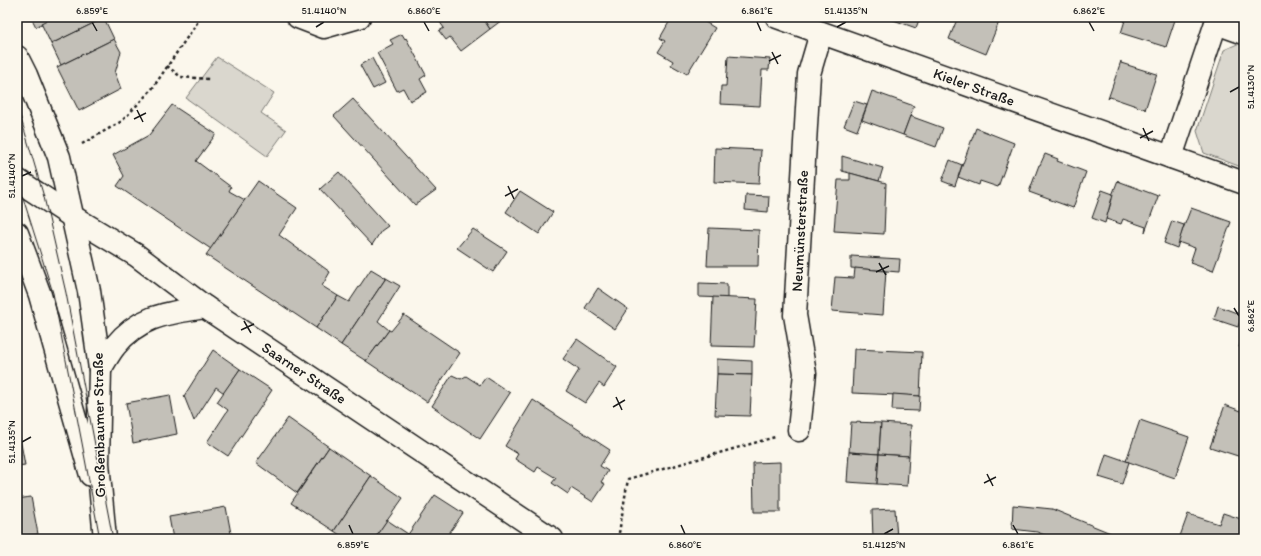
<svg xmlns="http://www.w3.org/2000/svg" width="1261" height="556" viewBox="0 0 1261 556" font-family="Itim,sans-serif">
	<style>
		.green { fill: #dad7ce; stroke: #7b7a75 }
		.building { fill: #c3c0b8; stroke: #1c1c1c }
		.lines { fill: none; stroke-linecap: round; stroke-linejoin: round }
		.minor-casing { stroke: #1c1c1c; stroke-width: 25 }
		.major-casing { stroke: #1c1c1c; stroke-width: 25 }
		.path { stroke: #1c1c1c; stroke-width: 2.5; stroke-dasharray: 3 3; stroke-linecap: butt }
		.minor { stroke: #fbf7ec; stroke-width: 22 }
		.major { stroke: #fbf7ec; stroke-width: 22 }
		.tram { stroke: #1c1c1c; stroke-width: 1 }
		.ticks { fill: none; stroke: #1c1c1c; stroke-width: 1.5 }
		.labels { text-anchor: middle; stroke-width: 3; stroke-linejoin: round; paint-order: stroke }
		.street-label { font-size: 15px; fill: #1c1c1c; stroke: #fbf7ec }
		.neatline { fill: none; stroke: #1c1c1c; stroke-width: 1.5 }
		.ticks-label { font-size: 10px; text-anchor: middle; fill: #1c1c1c }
	</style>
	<rect width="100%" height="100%" fill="#fbf7ec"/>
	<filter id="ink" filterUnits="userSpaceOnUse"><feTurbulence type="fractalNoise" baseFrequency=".025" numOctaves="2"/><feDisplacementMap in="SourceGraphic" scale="8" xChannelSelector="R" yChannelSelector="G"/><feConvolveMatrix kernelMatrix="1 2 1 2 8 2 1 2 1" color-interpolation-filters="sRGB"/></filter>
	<g filter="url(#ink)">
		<g class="green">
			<polygon points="1244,41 1244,168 1204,153 1197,131 1224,50"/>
			<polygon points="217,57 274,93 261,113 286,130 267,156 186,98"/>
		</g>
		<g class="building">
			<polygon points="31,17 53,17 36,27"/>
			<polygon points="53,17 103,17 104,18 51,44 41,23"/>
			<polygon points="439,17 482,17 490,29 461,51 450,37 446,40 439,31 444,28 437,18"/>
			<polygon points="482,17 499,17 502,20 490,29"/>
			<polygon points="649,17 668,17 668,20 648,20"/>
			<polygon points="672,17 678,21 680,17 697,17 715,28 687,74 671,65 673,61 658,52 665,41 660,38"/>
			<polygon points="885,17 920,17 916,28"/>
			<polygon points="922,17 939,17 937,22"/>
			<polygon points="958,17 1001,17 986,54 949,39"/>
			<polygon points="1126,17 1176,17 1166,47 1121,33"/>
			<polygon points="104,18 114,39 61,65 51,44"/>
			<polygon points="402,34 405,39 406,38 426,75 420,79 427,92 410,101 403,88 397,91 377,53 393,44 390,40"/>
			<polygon points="114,39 121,52 115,73 121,89 79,111 57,67"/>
			<polygon points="728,56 770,59 769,70 762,70 760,106 720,104 721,86 726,86"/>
			<polygon points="372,58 385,83 373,89 360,65"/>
			<polygon points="1121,61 1121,63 1156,74 1157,73 1145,110 1145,109 1110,97 1108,99"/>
			<polygon points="872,91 914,106 903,135 862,120"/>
			<polygon points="353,99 436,190 415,205 334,116"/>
			<polygon points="854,101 867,105 857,131 844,126"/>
			<polygon points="172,105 216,134 196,161 231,187 229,191 245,200 211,249 117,186 124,176 113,155 149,135"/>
			<polygon points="910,116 943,128 936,147 903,135"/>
			<polygon points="976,128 1014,143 998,187 980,181 979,185 958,177"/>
			<polygon points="715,148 761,150 759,184 714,182"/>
			<polygon points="1045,154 1058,159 1057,161 1086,172 1073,208 1029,192 1039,165 1040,165"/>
			<polygon points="842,156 883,168 879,181 842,171"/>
			<polygon points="950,160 962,165 955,186 942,181"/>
			<polygon points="339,172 388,226 381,231 372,245 320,189"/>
			<polygon points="850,173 886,183 884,234 834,231 838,180 850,180"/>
			<polygon points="1118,180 1118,181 1158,196 1158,194 1159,194 1145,232 1146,227 1123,219 1121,224 1106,219 1112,199 1111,198"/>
			<polygon points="258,181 297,208 279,235 330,272 322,286 338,296 316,328 206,255"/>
			<polygon points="1102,190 1113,194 1105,223 1092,218"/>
			<polygon points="520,191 553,212 539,234 506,212"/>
			<polygon points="746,195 769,196 768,212 745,210"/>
			<polygon points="1191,208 1231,222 1213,271 1190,263 1195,248 1178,242"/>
			<polygon points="1172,221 1184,225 1177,248 1164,243"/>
			<polygon points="709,228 759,230 758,266 707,266"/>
			<polygon points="473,229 507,251 493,272 457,248"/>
			<polygon points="851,256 900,259 899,272 851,268"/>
			<polygon points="855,268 886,271 883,315 832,311 835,277 854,278"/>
			<polygon points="371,269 386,278 341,345 316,328 338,296 349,302"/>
			<polygon points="386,278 400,286 378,321 389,330 366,361 341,345"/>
			<polygon points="699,283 727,284 727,298 699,297"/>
			<polygon points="598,288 628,309 615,329 585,308"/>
			<polygon points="713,297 757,299 754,347 711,346"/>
			<polygon points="1218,306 1242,315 1238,327 1214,319"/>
			<polygon points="404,315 460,353 427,402 366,361 389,330 391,331"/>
			<polygon points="1244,332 1244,349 1239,347"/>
			<polygon points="577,339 617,367 604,387 599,383 585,403 566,391 579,370 563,359"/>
			<polygon points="854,349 922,352 920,396 852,393"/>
			<polygon points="213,350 240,369 224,393 216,387 194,421 184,396"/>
			<polygon points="717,359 752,361 752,375 717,374"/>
			<polygon points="240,369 272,390 228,456 207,442 228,410 217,402"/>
			<polygon points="717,374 752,375 750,416 715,415"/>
			<polygon points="452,375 461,379 466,376 480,385 486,377 510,393 480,439 432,406"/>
			<polygon points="893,394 920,396 919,411 892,410"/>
			<polygon points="170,395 177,434 133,443 126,403"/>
			<polygon points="533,400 610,450 600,466 608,471 601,482 605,484 593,502 571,488 568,494 552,483 556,478 538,467 535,472 515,459 518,454 505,446"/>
			<polygon points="1225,405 1244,412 1244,458 1210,447"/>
			<polygon points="288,418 329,447 297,493 256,463"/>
			<polygon points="1140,420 1189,437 1175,478 1126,461"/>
			<polygon points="851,422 881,423 879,454 849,452"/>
			<polygon points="881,423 911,425 909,456 879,454"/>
			<polygon points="17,427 18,427 25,465 17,466"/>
			<polygon points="329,447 371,476 334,531 291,503"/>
			<polygon points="849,452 879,454 877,484 847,482"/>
			<polygon points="879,454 909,456 907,486 877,484"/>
			<polygon points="1106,454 1129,462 1122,484 1099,477"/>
			<polygon points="780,462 780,512 754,512 753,463"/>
			<polygon points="371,476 403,498 374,539 346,539 334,531"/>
			<polygon points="435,495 463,513 445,539 405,539"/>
			<polygon points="31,497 38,534 17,537 17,499"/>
			<polygon points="1013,505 1052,509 1125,539 1055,539 1037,532 1012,529"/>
			<polygon points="226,507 232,539 173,539 169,517"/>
			<polygon points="895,509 897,539 873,539 872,510"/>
			<polygon points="1223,513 1244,520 1244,530 1241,539 1179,539 1188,514 1219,524"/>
			<polygon points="387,520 408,534 405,539 374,539"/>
		</g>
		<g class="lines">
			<defs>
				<g id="minor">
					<polyline points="298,17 324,27 359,17"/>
					<polyline points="777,17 1244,183"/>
					<polyline points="1216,23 1244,33"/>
					<polyline points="1171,157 1218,17"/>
					<polyline points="799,430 805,373 795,315 809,74 821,33"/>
				</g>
				<g id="major">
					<polyline points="17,57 26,75 59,157 89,291 100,369 98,463 105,539"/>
					<polyline points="17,180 73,217 136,255 205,307 552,539"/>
					<polyline points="17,233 40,295 91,475"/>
					<path d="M100,369C105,362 109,353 115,346C140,315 169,313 205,307"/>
				</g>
			</defs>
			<use href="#minor" class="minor-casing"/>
			<use href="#major" class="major-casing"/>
			<g class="path">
				<polyline points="167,66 181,77 209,79"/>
				<polyline points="82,144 122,121 152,89 201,17"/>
				<polyline points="618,539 628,479 775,437"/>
			</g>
			<use href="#minor" class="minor"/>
			<use href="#major" class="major"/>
			<g class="tram">
				<polyline points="17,105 44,197 66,293 113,539"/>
				<polyline points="17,179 53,293 82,443 100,539"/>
			</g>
		</g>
	</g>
	<path class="ticks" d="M92,22L97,31M424,22L429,31M757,22L761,31M1089,22L1094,31M316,27L324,22M837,27L846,22M772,52L778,64M769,61L781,55M1230,92L1239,87M137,110L143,122M134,119L146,113M1143,128L1149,141M1140,138L1153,131M22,176L31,172M508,186L514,199M505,196L518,189M879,263L886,275M876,272L889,266M1234,308L1239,316M244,321L251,333M241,330L254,324M616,397L622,410M613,407L625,400M22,442L31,437M987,474L993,486M984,483L996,477M349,525L353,534M681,525L685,534M1013,525L1018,534M884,534L893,529"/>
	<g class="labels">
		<g class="street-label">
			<text transform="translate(974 87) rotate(20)" y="5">Kieler Straße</text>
			<text transform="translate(800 231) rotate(-87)" y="5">Neumünsterstraße</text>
			<text transform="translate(304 373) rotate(34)" y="5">Saarner Straße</text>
			<text transform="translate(99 425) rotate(-91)" y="5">Großenbaumer Straße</text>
		</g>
	</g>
	<rect width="1261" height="556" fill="none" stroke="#fbf7ec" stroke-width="44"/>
	<rect x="22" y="22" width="1217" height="512" class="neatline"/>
	<g class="ticks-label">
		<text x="92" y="14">6.859°E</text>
		<text x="324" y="14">51.4140°N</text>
		<text x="424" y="14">6.860°E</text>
		<text x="757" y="14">6.861°E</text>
		<text x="846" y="14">51.4135°N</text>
		<text x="1089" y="14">6.862°E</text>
		<text transform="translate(1250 87) rotate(-90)" y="4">51.4130°N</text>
		<text transform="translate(11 176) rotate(-90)" y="4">51.4140°N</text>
		<text transform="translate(1250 316) rotate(-90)" y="4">6.862°E</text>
		<text transform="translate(11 442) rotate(-90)" y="4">51.4135°N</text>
		<text x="353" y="548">6.859°E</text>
		<text x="685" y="548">6.860°E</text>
		<text x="884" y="548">51.4125°N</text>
		<text x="1018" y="548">6.861°E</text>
	</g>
</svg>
